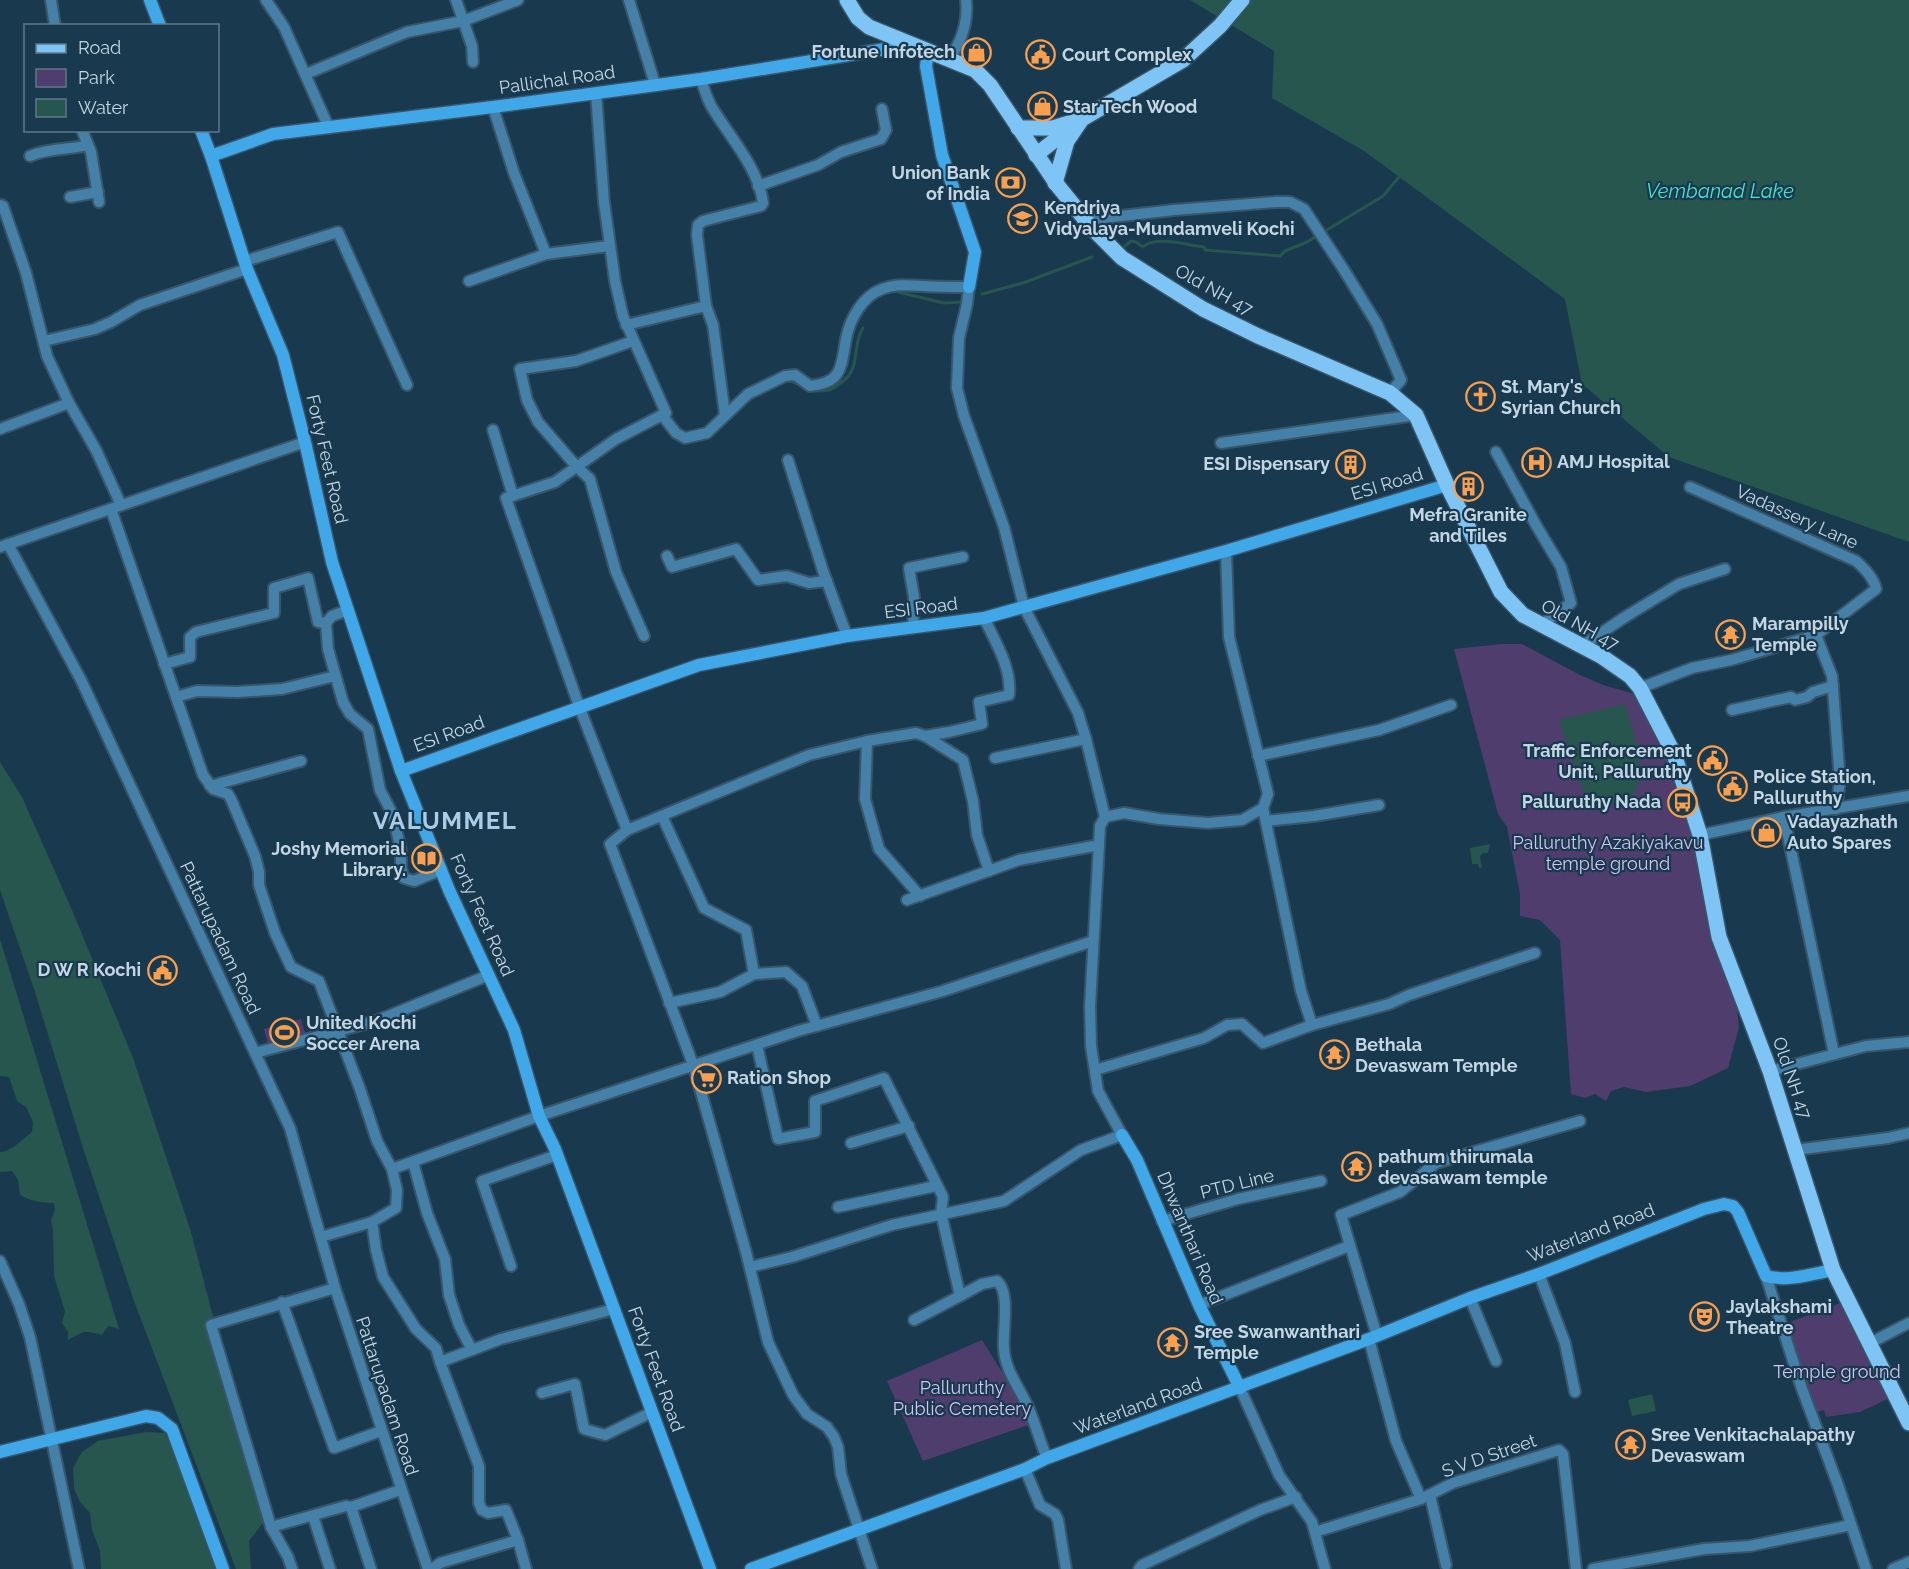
<svg xmlns="http://www.w3.org/2000/svg" width="1909" height="1569" viewBox="0 0 1909 1569" font-family="Raleway,sans-serif">
	<style>
		.green { fill: #4f3d6e }
		.water { fill: #27564e }
		.lines { fill: none; stroke-linecap: round; stroke-linejoin: round }
		.stream { stroke: #27564e; stroke-width: 3 }
		.street-casing { stroke: #385569; stroke-width: 14 }
		.secondary-casing { stroke: #385569; stroke-width: 15 }
		.primary-casing { stroke: #385569; stroke-width: 18 }
		.street { stroke: #4480a7; stroke-width: 10 }
		.secondary { stroke: #40a8e8; stroke-width: 12 }
		.primary { stroke: #7ec4f5; stroke-width: 15 }
		.labels { text-anchor: middle; stroke-width: 4.5; stroke-linejoin: round; paint-order: stroke }
		.poi-label { font-size: 18px; font-weight: bold; fill: #c4d6e3; stroke: #19394e; text-anchor: start }
		.street-label { font-size: 18px; fill: #c4d6e3; stroke: #19394e }
		.park-label { font-size: 18px; fill: #d3c4f2; stroke: #19394e }
		.water-label { font-size: 20px; font-style: italic; fill: #48e2c9; stroke: #19394e }
		.district-label { font-size: 24px; font-weight: bold; letter-spacing: 1.5px; fill: #a9cde7; stroke: #19394e }
	</style>
	<rect width="100%" height="100%" fill="#19394e"/>
	<g class="green">
		<polygon points="1502,644 1522,644 1580,675 1606,686 1639,695 1675,767 1734,981 1739,1027 1728,1068 1690,1086 1646,1092 1624,1087 1611,1091 1606,1101 1595,1094 1585,1098 1571,1094 1560,940 1540,920 1520,916 1520,894 1507,827 1498,814 1454,649"/>
		<polygon points="301,1019 306,1037 269,1047 264,1029"/>
		<polygon points="1846,1301 1892,1397 1860,1412 1826,1417 1824,1410 1814,1413 1779,1326"/>
		<polygon points="982,1340 1034,1423 923,1461 887,1381"/>
	</g>
	<g class="water">
		<polygon points="1190,0 1909,0 1909,542 1669,457 1582,384 1565,299 1364,151 1272,98 1274,51"/>
		<path d="M1625,704C1631,727 1652,777 1631,796C1623,803 1609,804 1599,807L1587,802L1559,720Z"/>
		<polygon points="0,762 22,797 72,910 133,1058 191,1232 266,1519 249,1541 251,1569 236,1569 134,1301 83,1148 35,992 0,890"/>
		<polygon points="1490,844 1488,853 1483,853 1480,856 1482,868 1479,868 1478,864 1472,864 1470,848"/>
		<path d="M0,939L119,1329L108,1326L102,1335C84,1330 84,1331 68,1340V1332L62,1323L65,1311L54,1276L53,1230L51,1221L55,1210L54,1203C41,1202 31,1202 20,1195L18,1180L12,1171L0,1172V1152L6,1151L15,1146L32,1132L33,1122L26,1107L17,1101L9,1077L0,1076Z"/>
		<polygon points="1652,1394 1656,1411 1632,1416 1628,1400"/>
		<polygon points="146,1432 165,1433 196,1504 198,1521 211,1546 211,1559 217,1569 101,1569 100,1551 92,1530 90,1513 80,1502 74,1489 73,1468 82,1452 98,1441"/>
	</g>
	<g class="lines">
		<g class="stream">
			<path d="M1125,246L1131,241L1136,242L1143,247C1154,236 1183,244 1198,246L1204,247L1205,250L1280,256L1285,251L1307,242L1383,196L1399,177"/>
			<polyline points="898,292 944,303 963,302"/>
			<polyline points="982,294 1023,283 1092,257"/>
			<polyline points="786,380 800,384"/>
			<path d="M811,390C817,392 823,391 830,390C834,388 838,385 842,382C862,367 851,347 863,328"/>
		</g>
		<defs>
			<g id="street">
				<polyline points="51,0 55,26"/>
				<polyline points="266,0 284,27 329,128"/>
				<polyline points="456,0 472,46 473,62"/>
				<polyline points="629,0 655,84"/>
				<path d="M947,59C950,55 954,52 956,48C964,34 968,16 966,0"/>
				<polyline points="306,74 407,32 463,21 518,0"/>
				<path d="M701,79C704,88 707,100 713,109C730,137 759,169 763,203L761,206L703,221L698,225L697,235L706,306L713,325L725,415"/>
				<polyline points="596,93 604,202 615,281 623,316 666,413 616,439 555,482 506,498 579,706 627,830 610,844 694,1067 746,1252 768,1342 793,1395 807,1414 827,1427 834,1437 838,1447 841,1474 872,1569"/>
				<polyline points="493,107 514,173 546,254"/>
				<polyline points="82,130 91,152 99,202"/>
				<path d="M30,156C48,148 69,150 88,145"/>
				<polyline points="758,186 818,165 841,152 881,139 886,130 882,109"/>
				<polyline points="70,197 98,192"/>
				<polyline points="0,205 3,206 26,273 47,356 69,403 96,450 121,505"/>
				<polyline points="1086,220 1174,210 1276,202 1290,202 1304,209 1344,270 1377,324 1401,380 1390,393"/>
				<polyline points="245,261 338,232 407,385"/>
				<polyline points="469,281 546,254 609,246"/>
				<polyline points="626,325 706,306"/>
				<polyline points="44,341 95,329 111,322 140,305 247,269"/>
				<polyline points="633,341 576,361 520,369 527,400 538,422 577,467 590,479 616,572 644,636"/>
				<path d="M662,415L676,433L685,438L707,433L748,394L785,376L795,375L810,386C843,383 841,366 846,339C850,318 863,296 882,289C898,283 907,286 923,286C938,287 953,287 969,287L967,304L959,338L957,388L964,416L1004,527L1024,607L1078,713L1086,739L1105,817L1100,826L1090,1006L1091,1046L1098,1091L1122,1135L1081,1150L1004,1201L892,1225L792,1257L750,1267"/>
				<polyline points="0,429 69,403"/>
				<polyline points="493,430 513,496"/>
				<polyline points="1221,443 1416,415"/>
				<polyline points="1496,452 1536,525 1561,567 1571,603 1541,625"/>
				<polyline points="788,460 823,571 847,636"/>
				<path d="M1690,487L1856,561C1864,568 1874,578 1876,589L1816,635"/>
				<polyline points="111,509 203,775 213,789 228,794 231,799 255,856 259,872 259,885 275,933 291,967 319,981 360,1089 377,1141 392,1169 539,1116 798,1031 943,991 1093,941"/>
				<polyline points="8,544 81,680 290,1128 335,1288 428,1569"/>
				<polyline points="0,547 305,442"/>
				<polyline points="667,556 672,567 736,549 758,580 787,576 809,583 827,581"/>
				<polyline points="348,610 332,616 326,623 328,649 343,702 350,714 368,729 380,790 393,815 401,851 401,868 404,878 414,881 441,870"/>
				<polyline points="913,627 914,597 909,568 963,557"/>
				<polyline points="1582,646 1625,617 1679,584 1725,569"/>
				<polyline points="164,664 190,657 190,637 196,632 274,613 274,588 308,578 318,622 326,623"/>
				<polyline points="1640,688 1692,668 1731,660 1816,635 1832,676 1840,781 1836,809"/>
				<polyline points="176,697 197,691 238,692 282,689 335,676"/>
				<polyline points="1732,710 1791,697 1795,700 1807,697 1813,692 1833,686"/>
				<polyline points="925,736 963,760 973,801 977,835 989,871"/>
				<polyline points="867,741 865,799 879,849 920,896"/>
				<polyline points="1258,756 1379,730 1451,705"/>
				<polyline points="995,758 1086,739"/>
				<polyline points="210,786 301,761"/>
				<polyline points="1263,808 1301,991 1312,1025"/>
				<polyline points="662,816 704,908 746,930 754,974 786,972 802,986 817,1026"/>
				<polyline points="1105,817 1124,813 1159,819 1208,823 1242,820 1263,808 1268,794 1229,637 1226,551"/>
				<polyline points="1784,817 1834,1054"/>
				<polyline points="1266,821 1314,816 1379,805"/>
				<path d="M627,830L809,755L867,741L916,733L925,736L949,732L982,724L979,702L1009,695C1012,668 995,641 984,618"/>
				<polyline points="1700,835 1784,817 1909,796"/>
				<polyline points="907,900 1019,860 1099,845"/>
				<polyline points="669,1003 720,992 754,974"/>
				<path d="M757,1045L778,1139L815,1132V1101L884,1078L943,1197L941,1213L960,1296L982,1284L997,1281C1011,1292 1002,1333 1004,1349C1005,1371 1021,1390 1029,1409C1036,1426 1040,1442 1047,1458"/>
				<polyline points="255,1053 376,1021 489,975"/>
				<polyline points="1095,1070 1204,1038 1227,1025 1242,1024 1263,1043 1312,1025 1389,1004 1409,995 1535,953"/>
				<polyline points="1770,1071 1866,1046 1909,1042"/>
				<polyline points="851,1143 909,1126"/>
				<polyline points="1795,1150 1888,1138 1909,1133"/>
				<polyline points="413,1162 427,1213 445,1259 449,1295 459,1325 472,1350"/>
				<polyline points="838,1207 936,1186"/>
				<polyline points="1162,1221 1238,1199 1321,1181"/>
				<polyline points="372,1222 376,1250 383,1277 416,1329 436,1348 440,1362"/>
				<polyline points="321,1237 372,1222 396,1208 397,1190 392,1169"/>
				<polyline points="0,1261 19,1304 30,1337 79,1569"/>
				<polyline points="511,1266 482,1181 557,1155"/>
				<polyline points="1539,1274 1565,1343 1575,1392"/>
				<polyline points="1766,1276 1802,1389 1838,1485 1866,1569"/>
				<polyline points="1470,1298 1496,1361"/>
				<polyline points="282,1302 334,1448 381,1431"/>
				<polyline points="1199,1305 1349,1246"/>
				<polyline points="914,1320 960,1296"/>
				<polyline points="1377,1336 1341,1215 1400,1192 1436,1163 1580,1121"/>
				<polyline points="1369,1339 1396,1441 1421,1499"/>
				<polyline points="1870,1343 1909,1323"/>
				<polyline points="1240,1388 1279,1475 1312,1522 1325,1569"/>
				<polyline points="542,1393 575,1384 584,1429 605,1435 652,1412"/>
				<polyline points="1025,1469 1040,1505 1055,1514 1058,1520 1066,1569"/>
				<polyline points="1430,1495 1446,1565"/>
				<polyline points="351,1507 371,1569"/>
				<polyline points="313,1516 330,1569"/>
				<polyline points="271,1527 211,1325 335,1288"/>
				<polyline points="1315,1532 1421,1499 1453,1483 1559,1450 1563,1454 1576,1569"/>
				<polyline points="518,1540 506,1510 488,1513 482,1510 479,1503 479,1466 440,1362 501,1339 614,1309"/>
				<polyline points="292,1569 288,1557 271,1527 346,1506 351,1507 400,1490"/>
				<polyline points="432,1569 440,1563 518,1540 526,1569"/>
				<polyline points="1139,1569 1142,1565 1260,1510 1296,1497"/>
				<polyline points="1593,1569 1704,1549 1750,1546 1851,1525"/>
				<polyline points="1893,1569 1909,1562"/>
			</g>
			<g id="secondary">
				<polyline points="150,0 160,26"/>
				<polyline points="928,52 926,66 942,155 975,252 969,287"/>
				<polyline points="201,130 211,156 247,269 283,355 305,442 332,562 401,771 449,890 514,1030 539,1116 555,1149 710,1569"/>
				<polyline points="211,156 273,134 493,107 701,79 910,45"/>
				<polyline points="401,771 699,665 847,636 984,618 1226,551 1447,485"/>
				<polyline points="1122,1135 1137,1160 1199,1305 1240,1388"/>
				<polyline points="0,1452 146,1416 158,1418 172,1429 223,1569"/>
				<path d="M751,1569L1025,1469L1047,1458L1369,1339L1470,1298L1539,1274L1704,1209L1724,1204L1733,1206L1738,1212L1766,1276C1787,1282 1812,1274 1833,1270"/>
			</g>
			<g id="primary">
				<polyline points="847,0 858,18 869,27 975,70 990,85 1058,186 1092,228 1122,258 1203,309 1258,336 1390,393 1416,415 1447,485 1501,592 1523,615 1601,656 1630,676 1640,688 1674,754 1700,835 1719,937 1770,1071 1833,1270 1909,1423"/>
				<polyline points="1018,128 1053,128 1082,119"/>
				<polyline points="1036,155 1070,128"/>
				<polyline points="1055,183 1067,141 1082,119 1183,60 1220,26 1242,0"/>
			</g>
		</defs>
		<use href="#street" class="street-casing"/>
		<use href="#secondary" class="secondary-casing"/>
		<use href="#primary" class="primary-casing"/>
		<use href="#street" class="street"/>
		<use href="#secondary" class="secondary"/>
		<use href="#primary" class="primary"/>
	</g>
	<defs>
		<symbol id="shop-ring" viewBox="-11 -11 22 22"><circle r="9.5" fill="#19394e" stroke="#fa9f4e" stroke-width="1.5"/><path d="M-5-2.5h2.3a2.7 3.5 0 0 1 5.4 0H5L5.5 6h-11ZM-1.5-2.5h3a1.5 2.3 0 0 0-3 0Z" fill="#fa9f4e"/></symbol>
		<symbol id="civic-ring" viewBox="-11 -11 22 22"><circle r="9.5" fill="#19394e" stroke="#fa9f4e" stroke-width="1.5"/><path d="M-.6-6.5H3V-4.5H.6V-3L4-1V1h2V6H-6V1h2V-1L-.6-3ZM-1.2 2.5V6h2.4V2.5Z" fill="#fa9f4e"/></symbol>
		<symbol id="bank-ring" viewBox="-11 -11 22 22"><circle r="9.5" fill="#19394e" stroke="#fa9f4e" stroke-width="1.5"/><path d="M-6-4H6V4H-6ZM0-2.3a2.3 2.3 0 1 0 0 4.6a2.3 2.3 0 1 0 0-4.6Z" fill="#fa9f4e"/></symbol>
		<symbol id="school-ring" viewBox="-11 -11 22 22"><circle r="9.5" fill="#19394e" stroke="#fa9f4e" stroke-width="1.5"/><path d="M0-5L7-2L0 1L-7-2ZM-4 1L0 2.5L4 1V4Q0 6-4 4Z" fill="#fa9f4e"/></symbol>
		<symbol id="church-ring" viewBox="-11 -11 22 22"><circle r="9.5" fill="#19394e" stroke="#fa9f4e" stroke-width="1.5"/><path d="M-1.2-6h2.4v3.5h3.3v2.4h-3.3V6h-2.4V-.1h-3.3v-2.4h3.3Z" fill="#fa9f4e"/></symbol>
		<symbol id="hospital-ring" viewBox="-11 -11 22 22"><circle r="9.5" fill="#19394e" stroke="#fa9f4e" stroke-width="1.5"/><path d="M-5-5h3v3.5h4V-5h3V5h-3V1.5h-4V5h-3Z" fill="#fa9f4e"/></symbol>
		<symbol id="building-ring" viewBox="-11 -11 22 22"><circle r="9.5" fill="#19394e" stroke="#fa9f4e" stroke-width="1.5"/><path d="M-4-6H4V6H1V3H-1V6H-4ZM-2.5-4.3h1.7v1.8h-1.7ZM.8-4.3h1.7v1.8H.8ZM-2.5-1h1.7V.8h-1.7ZM.8-1h1.7V.8H.8Z" fill="#fa9f4e"/></symbol>
		<symbol id="temple-ring" viewBox="-11 -11 22 22"><circle r="9.5" fill="#19394e" stroke="#fa9f4e" stroke-width="1.5"/><path d="M0-6L5-2H3V0L6.5 2.5H4V6H1.5V3h-3V6H-4V2.5H-6.5L-3 0V-2H-5Z" fill="#fa9f4e"/></symbol>
		<symbol id="bus-ring" viewBox="-11 -11 22 22"><circle r="9.5" fill="#19394e" stroke="#fa9f4e" stroke-width="1.5"/><path d="M-5-6H5V4H4V6H2V4H-2V6H-4V4H-5ZM-3.5-4V0h7V-4ZM-3.5 1.2v1.5H-2V1.2ZM2 1.2v1.5H3.5V1.2Z" fill="#fa9f4e"/></symbol>
		<symbol id="library-ring" viewBox="-11 -11 22 22"><circle r="9.5" fill="#19394e" stroke="#fa9f4e" stroke-width="1.5"/><path d="M-6-4Q-3-5.5-.7-3.5V5Q-3 3-6 4ZM6-4Q3-5.5 .7-3.5V5Q3 3 6 4Z" fill="#fa9f4e"/></symbol>
		<symbol id="stadium-ring" viewBox="-11 -11 22 22"><circle r="9.5" fill="#19394e" stroke="#fa9f4e" stroke-width="1.5"/><path d="M0-5a6.5 5 0 1 0 0 10a6.5 5 0 1 0 0-10ZM-3.5-1.8h7v3.6h-7Z" fill="#fa9f4e"/></symbol>
		<symbol id="supermarket-ring" viewBox="-11 -11 22 22"><circle r="9.5" fill="#19394e" stroke="#fa9f4e" stroke-width="1.5"/><path d="M-6-5.5h2.5l.6 2H6L4.5 2H-2.5L-4.4-4H-6ZM-1.5 3.2a1.3 1.3 0 1 0 .1 0ZM3 3.2a1.3 1.3 0 1 0 .1 0Z" fill="#fa9f4e"/></symbol>
		<symbol id="theatre-ring" viewBox="-11 -11 22 22"><circle r="9.5" fill="#19394e" stroke="#fa9f4e" stroke-width="1.5"/><path d="M-5-5.5Q0-4 5-5.5V0Q5 5 0 6Q-5 5-5 0ZM-3.3-2.5H-1v1.5H-3.3ZM1-2.5H3.3v1.5H1ZM-2.8 1Q0 5.5 2.8 1Z" fill="#fa9f4e"/></symbol>
	</defs>
	<g fill-rule="evenodd">
		<use href="#shop-ring" x="960" y="36" width="33" height="33"/>
		<use href="#civic-ring" x="1024" y="38" width="33" height="33"/>
		<use href="#shop-ring" x="1026" y="90" width="33" height="33"/>
		<use href="#bank-ring" x="994" y="166" width="33" height="33"/>
		<use href="#school-ring" x="1006" y="202" width="33" height="33"/>
		<use href="#church-ring" x="1464" y="380" width="33" height="33"/>
		<use href="#hospital-ring" x="1520" y="446" width="33" height="33"/>
		<use href="#building-ring" x="1334" y="448" width="33" height="33"/>
		<use href="#building-ring" x="1452" y="470" width="33" height="33"/>
		<use href="#temple-ring" x="1714" y="618" width="33" height="33"/>
		<use href="#civic-ring" x="1696" y="744" width="33" height="33"/>
		<use href="#civic-ring" x="1716" y="770" width="33" height="33"/>
		<use href="#bus-ring" x="1666" y="786" width="33" height="33"/>
		<use href="#shop-ring" x="1750" y="816" width="33" height="33"/>
		<use href="#library-ring" x="410" y="842" width="33" height="33"/>
		<use href="#civic-ring" x="146" y="954" width="33" height="33"/>
		<use href="#stadium-ring" x="268" y="1016" width="33" height="33"/>
		<use href="#temple-ring" x="1318" y="1038" width="33" height="33"/>
		<use href="#supermarket-ring" x="690" y="1062" width="33" height="33"/>
		<use href="#temple-ring" x="1340" y="1150" width="33" height="33"/>
		<use href="#theatre-ring" x="1688" y="1300" width="33" height="33"/>
		<use href="#temple-ring" x="1156" y="1326" width="33" height="33"/>
		<use href="#temple-ring" x="1614" y="1428" width="33" height="33"/>
	</g>
	<g class="labels">
		<g class="poi-label">
			<text x="955" y="58" text-anchor="end">Fortune Infotech</text>
			<text x="1062" y="61">Court Complex</text>
			<text x="1063" y="113">Star Tech Wood</text>
			<text x="990" y="179" text-anchor="end">Union Bank<tspan x="990" dy="21">of India</tspan></text>
			<text x="1044" y="214">Kendriya<tspan x="1044" dy="21">Vidyalaya-Mundamveli Kochi</tspan></text>
			<text x="1501" y="393">St. Mary's<tspan x="1501" dy="21">Syrian Church</tspan></text>
			<text x="1557" y="468">AMJ Hospital</text>
			<text x="1330" y="470" text-anchor="end">ESI Dispensary</text>
			<text x="1468" y="521" text-anchor="middle">Mefra Granite<tspan x="1468" dy="21">and Tiles</tspan></text>
			<text x="1752" y="630">Marampilly<tspan x="1752" dy="21">Temple</tspan></text>
			<text x="1692" y="757" text-anchor="end">Traffic Enforcement<tspan x="1692" dy="21">Unit, Palluruthy</tspan></text>
			<text x="1753" y="783">Police Station,<tspan x="1753" dy="21">Palluruthy</tspan></text>
			<text x="1661" y="808" text-anchor="end">Palluruthy Nada</text>
			<text x="1787" y="828">Vadayazhath<tspan x="1787" dy="21">Auto Spares</tspan></text>
			<text x="406" y="855" text-anchor="end">Joshy Memorial<tspan x="406" dy="21">Library.</tspan></text>
			<text x="141" y="976" text-anchor="end">D W R Kochi</text>
			<text x="306" y="1029">United Kochi<tspan x="306" dy="21">Soccer Arena</tspan></text>
			<text x="1355" y="1051">Bethala<tspan x="1355" dy="21">Devaswam Temple</tspan></text>
			<text x="727" y="1084">Ration Shop</text>
			<text x="1378" y="1163">pathum thirumala<tspan x="1378" dy="21">devasawam temple</tspan></text>
			<text x="1726" y="1313">Jaylakshami<tspan x="1726" dy="21">Theatre</tspan></text>
			<text x="1194" y="1338">Sree Swanwanthari<tspan x="1194" dy="21">Temple</tspan></text>
			<text x="1651" y="1441">Sree Venkitachalapathy<tspan x="1651" dy="21">Devaswam</tspan></text>
		</g>
		<g class="street-label">
			<text transform="translate(557 80) rotate(-8)" y="6">Pallichal Road</text>
			<text transform="translate(1214 290) rotate(29)" y="6">Old NH 47</text>
			<text transform="translate(327 459) rotate(77)" y="6">Forty Feet Road</text>
			<text transform="translate(1387 484) rotate(-17)" y="6">ESI Road</text>
			<text transform="translate(1797 517) rotate(24)" y="6">Vadassery Lane</text>
			<text transform="translate(921 608) rotate(-7)" y="6">ESI Road</text>
			<text transform="translate(1580 625) rotate(29)" y="6">Old NH 47</text>
			<text transform="translate(449 734) rotate(-20)" y="6">ESI Road</text>
			<text transform="translate(482 915) rotate(66)" y="6">Forty Feet Road</text>
			<text transform="translate(220 938) rotate(65)" y="6">Pattarupadam Road</text>
			<text transform="translate(1792 1078) rotate(71)" y="6">Old NH 47</text>
			<text transform="translate(1237 1184) rotate(-14)" y="6">PTD Line</text>
			<text transform="translate(1591 1233) rotate(-21)" y="6">Waterland Road</text>
			<text transform="translate(1190 1238) rotate(67)" y="6">Dhwanthari Road</text>
			<text transform="translate(656 1369) rotate(70)" y="6">Forty Feet Road</text>
			<text transform="translate(387 1396) rotate(72)" y="6">Pattarupadam Road</text>
			<text transform="translate(1138 1406) rotate(-20)" y="6">Waterland Road</text>
			<text transform="translate(1489 1456) rotate(-19)" y="6">S V D Street</text>
		</g>
		<g class="park-label">
			<text x="1608" y="849">Palluruthy Azakiyakavu<tspan x="1608" dy="21">temple ground</tspan></text>
			<text x="1837" y="1378">Temple ground</text>
			<text x="962" y="1394">Palluruthy<tspan x="962" dy="21">Public Cemetery</tspan></text>
		</g>
		<g class="water-label">
			<text x="1720" y="198">Vembanad Lake</text>
		</g>
		<g class="district-label">
			<text x="445" y="829">VALUMMEL</text>
		</g>
	</g>
	<rect x="24" y="24" width="195" height="108" fill="#19394e" stroke="#5d788a" stroke-width="1.5"/>
	<rect x="36" y="44" width="30" height="9" fill="#7ec4f5" stroke="#5d788a" stroke-width="1.5"/>
	<text x="78" y="54" font-size="18" fill="#c4d6e3">Road</text>
	<rect x="36" y="69" width="30" height="18" fill="#4f3d6e" stroke="#5d788a" stroke-width="1.5"/>
	<text x="78" y="84" font-size="18" fill="#c4d6e3">Park</text>
	<rect x="36" y="99" width="30" height="18" fill="#27564e" stroke="#5d788a" stroke-width="1.5"/>
	<text x="78" y="114" font-size="18" fill="#c4d6e3">Water</text>
</svg>
